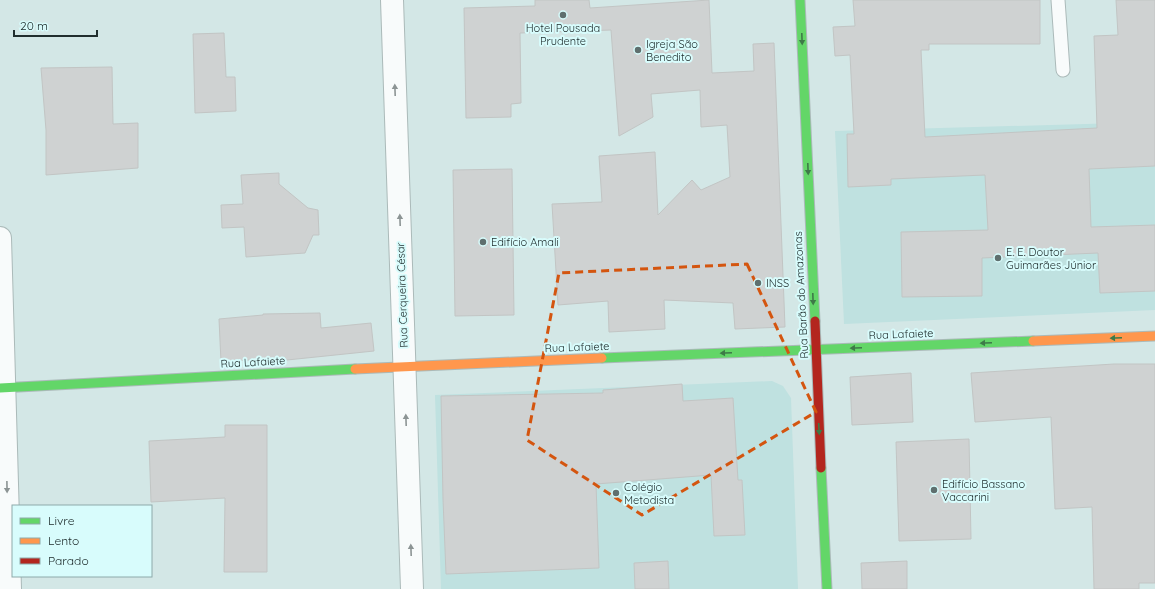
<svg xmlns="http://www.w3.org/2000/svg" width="1155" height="589" viewBox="0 0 1155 589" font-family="Quicksand,sans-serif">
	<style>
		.built { fill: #bfe1e0 }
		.building { fill: #cfd2d2; stroke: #c2c5c4 }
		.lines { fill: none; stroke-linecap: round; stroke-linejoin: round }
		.lane-casing { stroke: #abbab9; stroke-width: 15 }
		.street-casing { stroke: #abbab9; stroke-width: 24 }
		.fast-casing { stroke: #abbab9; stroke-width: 11 }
		.slow-casing { stroke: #abbab9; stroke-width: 11 }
		.jam-casing { stroke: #abbab9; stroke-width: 11 }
		.lane { stroke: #f8fbfb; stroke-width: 13 }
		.street { stroke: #f8fbfb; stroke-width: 22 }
		.fast { stroke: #63d668; stroke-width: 9 }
		.slow { stroke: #ff974d; stroke-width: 9 }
		.jam { stroke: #b3261e; stroke-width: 9 }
		.oneway { fill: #3e7a48 }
		.oneway2 { fill: #8c9494 }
		.marked { fill: none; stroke: #d4550f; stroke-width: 3; stroke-dasharray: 8 5; stroke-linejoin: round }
		.poi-dot { fill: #5f6f6e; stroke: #d8fcfc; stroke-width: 1.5 }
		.labels { text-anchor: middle; stroke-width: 4; stroke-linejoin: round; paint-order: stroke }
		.poi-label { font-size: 11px; fill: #202e2e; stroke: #d8fcfc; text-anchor: start }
		.street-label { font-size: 11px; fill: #202e2e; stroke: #d8fcfc }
	</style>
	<rect width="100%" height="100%" fill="#d3e7e6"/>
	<g class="built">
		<polygon points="1155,122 1155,310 844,324 835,131"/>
		<polygon points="772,381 783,386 791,398 798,589 441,589 435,395"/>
	</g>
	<g class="building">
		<polygon points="535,0 589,0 590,8 709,0 712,73 754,71 753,44 774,43 785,327 735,329 733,303 664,300 665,329 609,332 608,301 558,305 552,204 602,202 599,156 655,152 658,215 692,180 701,190 730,177 727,125 701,127 700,90 651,94 653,117 619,136 611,30 520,33 521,103 511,104 511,117 466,118 464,8 535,6"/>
		<polygon points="853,0 1040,0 1040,44 929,44 929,50 921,50 925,137 1097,128 1094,36 1118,35 1116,0 1155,0 1155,166 1089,169 1091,227 1155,225 1155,291 1100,293 1098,253 982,258 982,296 902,297 901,232 988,230 985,175 891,179 891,185 848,187 847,134 854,134 850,55 835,56 833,27 855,26"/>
		<polygon points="224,33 226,77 235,77 236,111 195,113 193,34"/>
		<polygon points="112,67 113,124 138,123 138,168 46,175 46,130 41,68"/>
		<polygon points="512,169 514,315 455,316 453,170"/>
		<polygon points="279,173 279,184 308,208 318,210 319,235 313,235 305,253 246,257 244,227 222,228 221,205 243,204 241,175"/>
		<polygon points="320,313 321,328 371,323 374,351 287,360 265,361 265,359 221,362 219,319 263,315 263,314"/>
		<polygon points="1114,364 1155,364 1155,583 1139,583 1139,589 1094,589 1092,507 1055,509 1051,417 975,422 971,373"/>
		<polygon points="911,373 913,422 852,425 850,377"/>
		<polygon points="682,384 683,401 733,398 738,480 742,480 745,535 714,536 711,475 596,484 599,568 446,574 443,499 441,396 603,393 603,390"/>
		<polygon points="225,425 267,425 267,572 224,572 225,498 151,502 149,441 225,437"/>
		<polygon points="969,439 971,539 899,541 896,442"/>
		<polygon points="668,561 669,589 635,589 634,563"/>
		<polygon points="907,561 907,589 862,589 861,563"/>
	</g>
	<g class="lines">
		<defs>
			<polyline id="lane" points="1058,0 1063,70"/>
			<g id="street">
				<polyline points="392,0 412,589"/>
				<polyline points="0,238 10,589"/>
			</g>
			<g id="fast">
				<polyline points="800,0 815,321"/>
				<polyline points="602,358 1033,341"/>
				<polyline points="0,388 355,369"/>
				<polyline points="821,468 827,589"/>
			</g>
			<g id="slow">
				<polyline points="1033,341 1155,336"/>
				<polyline points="355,369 602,358"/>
			</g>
			<polyline id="jam" points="815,321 821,468"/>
		</defs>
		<use href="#lane" class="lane-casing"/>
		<use href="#street" class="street-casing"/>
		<use href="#fast" class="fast-casing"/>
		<use href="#slow" class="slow-casing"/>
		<use href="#jam" class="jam-casing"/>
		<use href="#lane" class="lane"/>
		<use href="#street" class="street"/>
		<use href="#fast" class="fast"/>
		<use href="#slow" class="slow"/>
		<use href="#jam" class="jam"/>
	</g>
	<defs><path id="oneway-solid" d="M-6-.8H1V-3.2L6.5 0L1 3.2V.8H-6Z"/></defs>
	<g class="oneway">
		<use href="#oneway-solid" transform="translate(802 39) rotate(88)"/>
		<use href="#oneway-solid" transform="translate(808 169) rotate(88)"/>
		<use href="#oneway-solid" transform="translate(813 299) rotate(88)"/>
		<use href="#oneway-solid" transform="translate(1116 338) rotate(178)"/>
		<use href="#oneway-solid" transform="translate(986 343) rotate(178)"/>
		<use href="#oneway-solid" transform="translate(856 348) rotate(178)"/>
		<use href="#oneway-solid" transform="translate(726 353) rotate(178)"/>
		<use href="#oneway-solid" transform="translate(819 429) rotate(87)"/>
	</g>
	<g class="oneway2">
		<use href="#oneway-solid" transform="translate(395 90) rotate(-92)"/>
		<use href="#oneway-solid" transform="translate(400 220) rotate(-92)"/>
		<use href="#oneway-solid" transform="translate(406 420) rotate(-92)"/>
		<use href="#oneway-solid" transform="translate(7 487) rotate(89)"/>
		<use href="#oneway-solid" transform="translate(411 550) rotate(-92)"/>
	</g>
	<path class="marked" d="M747,264L816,412L642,515L527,440L559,273Z"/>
	<g class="poi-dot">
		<circle cx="563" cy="15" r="4"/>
		<circle cx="638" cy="50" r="4"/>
		<circle cx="483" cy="242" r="4"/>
		<circle cx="998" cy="258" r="4"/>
		<circle cx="758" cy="283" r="4"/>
		<circle cx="934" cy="490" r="4"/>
		<circle cx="616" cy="493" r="4"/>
	</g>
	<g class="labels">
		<g class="poi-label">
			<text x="563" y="32" text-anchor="middle">Hotel Pousada<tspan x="563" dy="13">Prudente</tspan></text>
			<text x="646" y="48">Igreja São<tspan x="646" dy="13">Benedito</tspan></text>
			<text x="491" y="246">Edifício Amali</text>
			<text x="1006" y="256">E. E. Doutor<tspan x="1006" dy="13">Guimarães Júnior</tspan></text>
			<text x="766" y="287">INSS</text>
			<text x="942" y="488">Edifício Bassano<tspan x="942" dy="13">Vaccarini</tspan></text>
			<text x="624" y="491">Colégio<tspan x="624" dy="13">Metodista</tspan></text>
		</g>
		<g class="street-label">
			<text transform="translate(402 295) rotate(-92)" y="4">Rua Cerqueira César</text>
			<text transform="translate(801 295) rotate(-93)" y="4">Rua Barão do Amazonas</text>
			<text transform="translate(901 334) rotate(-2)" y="4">Rua Lafaiete</text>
			<text transform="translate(577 347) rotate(-2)" y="4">Rua Lafaiete</text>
			<text transform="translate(253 362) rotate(-3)" y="4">Rua Lafaiete</text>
		</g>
	</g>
	<rect x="12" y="505" width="140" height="72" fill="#d8fcfc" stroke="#8eaaaa"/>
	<rect x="20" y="518" width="20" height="6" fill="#63d668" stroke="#8eaaaa"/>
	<text x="48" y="525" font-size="12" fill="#202e2e">Livre</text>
	<rect x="20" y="538" width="20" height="6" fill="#ff974d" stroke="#8eaaaa"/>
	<text x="48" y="545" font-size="12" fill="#202e2e">Lento</text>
	<rect x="20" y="558" width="20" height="6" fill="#b3261e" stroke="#8eaaaa"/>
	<text x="48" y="565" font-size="12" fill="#202e2e">Parado</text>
	<path d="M14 30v6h83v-6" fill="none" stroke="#202e2e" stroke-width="2"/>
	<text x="20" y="30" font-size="12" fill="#202e2e" stroke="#d8fcfc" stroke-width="3" paint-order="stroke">20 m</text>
</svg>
